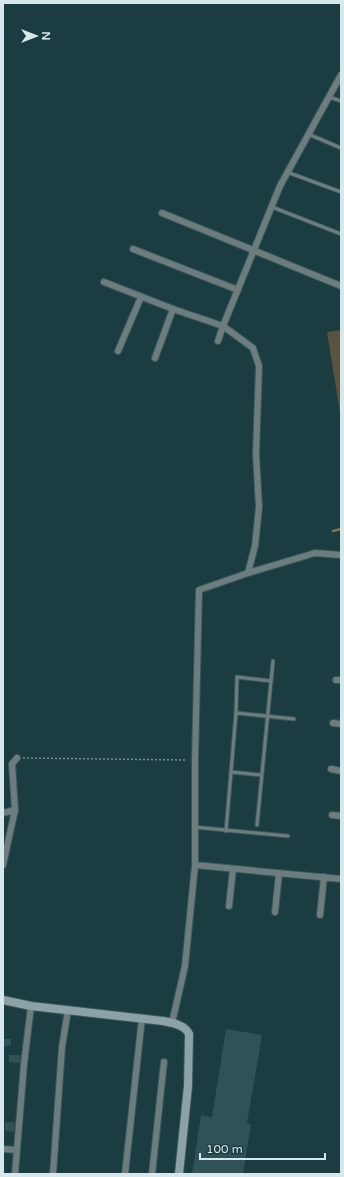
<svg xmlns="http://www.w3.org/2000/svg" width="344" height="1177" viewBox="0 0 344 1177" font-family="'Varela Round',sans-serif">
	<style>
		.green { fill: #5b5240 }
		.lines { fill: none; stroke-linecap: round; stroke-linejoin: round }
		.stream { stroke: #817356; stroke-width: 2.5 }
		.building { fill: #305156 }
		.lane-casing { stroke: #39585b; stroke-width: 5 }
		.street-casing { stroke: #39585b; stroke-width: 8 }
		.secondary-casing { stroke: #39585b; stroke-width: 10 }
		.path { stroke: #768f93; stroke-width: 1.5; stroke-dasharray: 2 2; stroke-linecap: butt }
		.lane { stroke: #6d7c7e; stroke-width: 3 }
		.street { stroke: #6d7c7e; stroke-width: 6 }
		.secondary { stroke: #8ba3a6; stroke-width: 8 }
	</style>
	<rect width="100%" height="100%" fill="#1b3c40"/>
	<polygon class="green" points="341,330 341,419 327,332"/>
	<g class="lines">
		<polyline class="stream" points="333,531 341,529"/>
	</g>
	<g class="building">
		<polygon points="226,1029 262,1035 247,1123 251,1124 243,1174 192,1174 201,1115 212,1117"/>
		<rect x="3" y="1039" width="8" height="7"/>
		<polygon points="9,1055 21,1055 20,1063 9,1062"/>
		<polygon points="5,1122 15,1122 14,1132 5,1131"/>
	</g>
	<g class="lines">
		<defs>
			<g id="lane">
				<polyline points="329,97 341,101"/>
				<polyline points="308,134 341,148"/>
				<polyline points="287,172 341,192"/>
				<polyline points="272,207 341,234"/>
				<polyline points="236,713 237,677 271,681"/>
				<polyline points="231,772 261,775"/>
				<polyline points="257,825 273,661"/>
				<polyline points="194,827 288,836"/>
				<polyline points="226,831 236,713 294,719"/>
			</g>
			<g id="street">
				<polyline points="162,213 341,286"/>
				<polyline points="133,249 238,290"/>
				<polyline points="104,282 173,309 223,326 218,341"/>
				<polyline points="118,351 141,297"/>
				<polyline points="155,358 173,309"/>
				<polyline points="248,573 255,546 259,507 256,454 259,366 253,348 223,326 280,186 341,75"/>
				<polyline points="336,680 341,680"/>
				<polyline points="333,723 341,724"/>
				<polyline points="331,769 341,771"/>
				<polyline points="3,813 15,810"/>
				<polyline points="332,815 341,816"/>
				<polyline points="3,865 15,810 12,764 17,758"/>
				<polyline points="195,865 341,879"/>
				<polyline points="229,906 233,869"/>
				<polyline points="275,912 279,873"/>
				<polyline points="320,915 324,877"/>
				<polyline points="172,1023 185,966 195,865 195,760 199,590 248,573 315,553 341,555"/>
				<polyline points="3,1149 17,1150"/>
				<polyline points="15,1174 24,1064 31,1006"/>
				<polyline points="53,1174 62,1047 68,1010"/>
				<polyline points="125,1174 142,1018"/>
				<polyline points="152,1174 164,1062"/>
			</g>
			<path id="secondary" d="M3,1000L31,1006L163,1021C173,1023 185,1025 189,1034L188,1086L179,1174"/>
		</defs>
		<use href="#lane" class="lane-casing"/>
		<use href="#street" class="street-casing"/>
		<use href="#secondary" class="secondary-casing"/>
		<polyline class="path" points="23,758 187,760"/>
		<use href="#lane" class="lane"/>
		<use href="#street" class="street"/>
		<use href="#secondary" class="secondary"/>
	</g>
	<rect width="344" height="1177" fill="none" stroke="#d6e8eb" stroke-width="8"/>
	<g transform="translate(36 36) rotate(90)" stroke="#1b3c40" stroke-width="3" paint-order="stroke">
	<path d="M0-3L7 15L0 10L-7 15Z" fill="#d6e8eb"/>
	<text y="-6" font-size="11" font-weight="bold" text-anchor="middle" fill="#d6e8eb">N</text>
	</g>
	<path d="M200 1153v6h125v-6" fill="none" stroke="#d6e8eb" stroke-width="2"/>
	<text x="206" y="1153" font-size="12" fill="#d6e8eb" stroke="#1b3c40" stroke-width="3" paint-order="stroke">100 m</text>
</svg>
